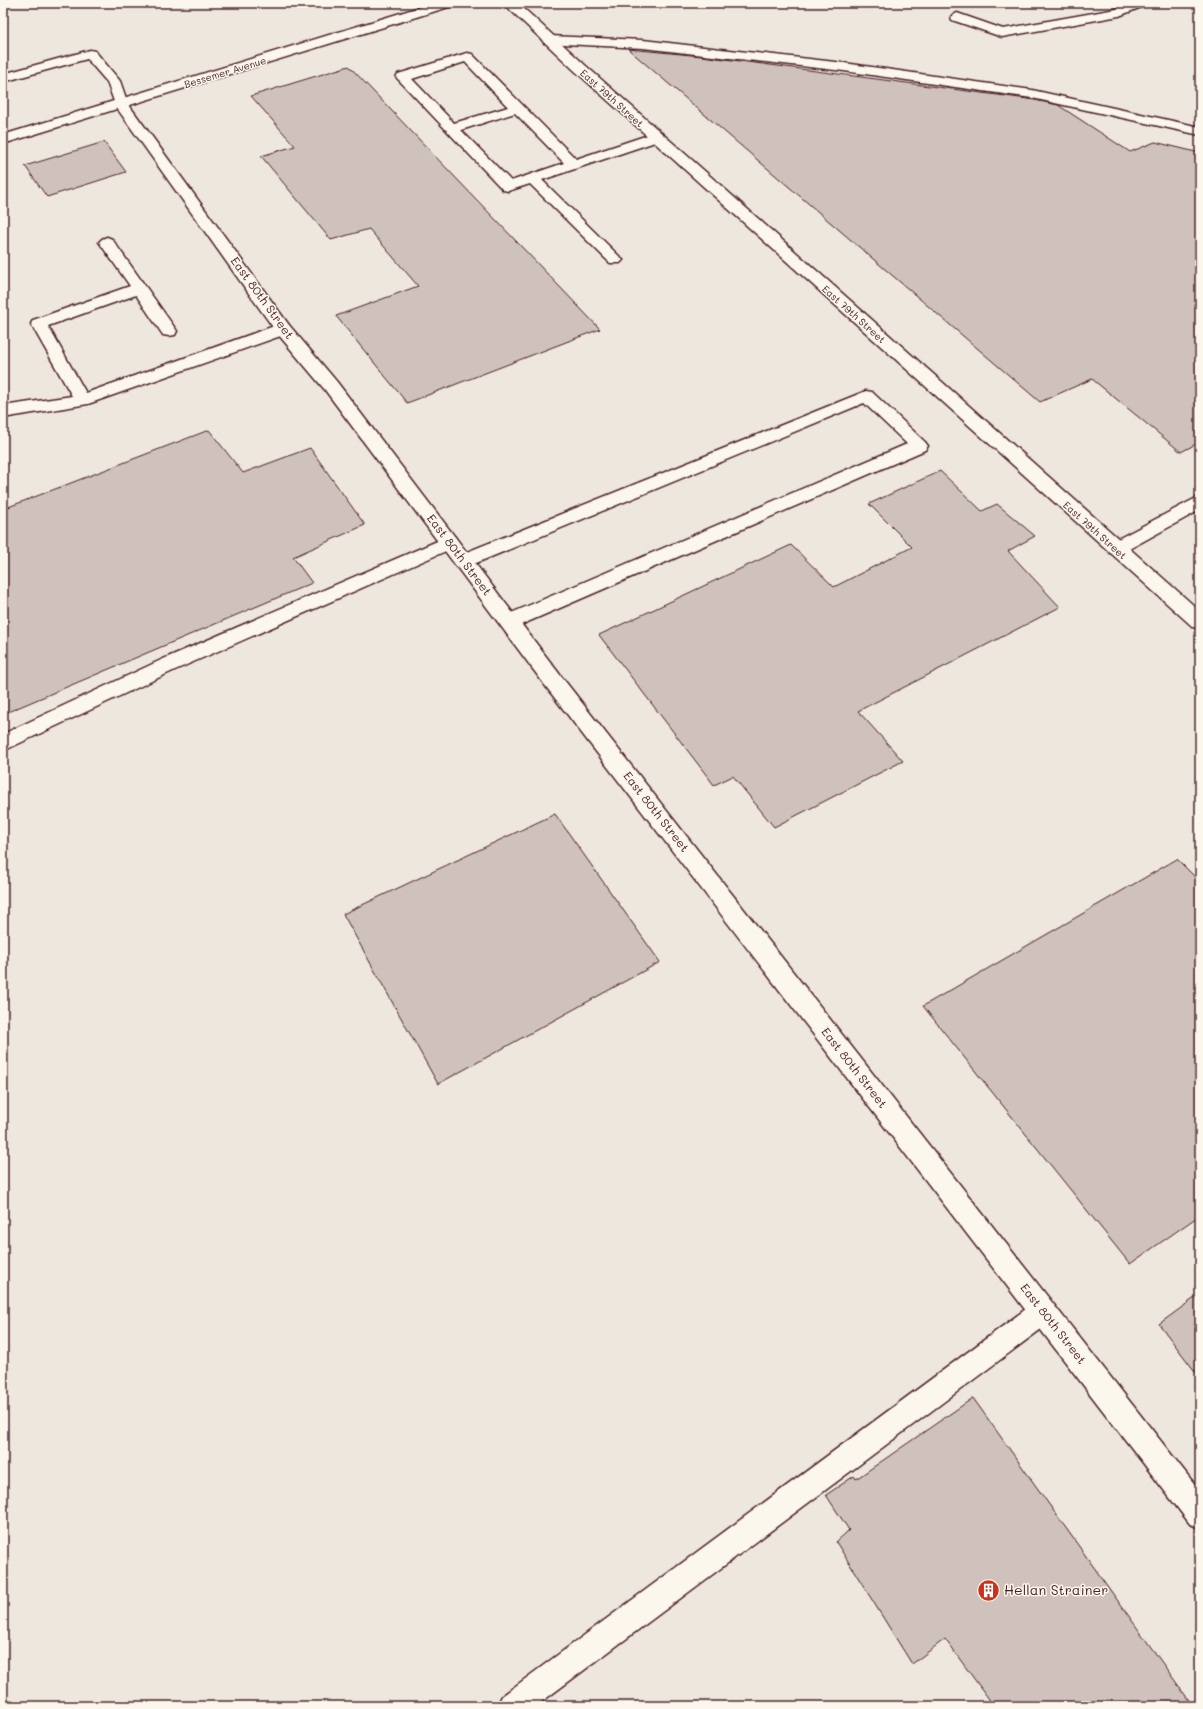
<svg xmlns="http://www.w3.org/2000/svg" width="1203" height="1709" viewBox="0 0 1203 1709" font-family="Mali,sans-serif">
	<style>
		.built { fill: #eee7de }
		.building { fill: #cfc2bc; stroke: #4a1f2b }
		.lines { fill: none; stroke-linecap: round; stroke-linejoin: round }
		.lane-casing { stroke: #4a1f2b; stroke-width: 3 }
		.street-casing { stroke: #4a1f2b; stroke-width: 3 }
		.secondary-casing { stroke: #4a1f2b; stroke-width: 3 }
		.lane { fill: #fbf7ec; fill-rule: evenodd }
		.street { fill: #fbf7ec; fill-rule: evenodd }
		.secondary { fill: #fbf7ec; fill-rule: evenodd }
		.labels { text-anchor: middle; stroke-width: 3; stroke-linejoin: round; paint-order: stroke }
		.far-street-label { font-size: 10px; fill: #4a1f2b; stroke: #fbf7ec }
		.street-label { font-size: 12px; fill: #4a1f2b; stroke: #fbf7ec }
		.near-poi-label { font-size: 14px; fill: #4a1f2b; stroke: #fbf7ec; text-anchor: start }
	</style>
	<rect width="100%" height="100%" fill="#fbf7ec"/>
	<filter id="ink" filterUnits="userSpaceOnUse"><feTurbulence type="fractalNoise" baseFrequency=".025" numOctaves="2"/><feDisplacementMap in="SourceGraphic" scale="8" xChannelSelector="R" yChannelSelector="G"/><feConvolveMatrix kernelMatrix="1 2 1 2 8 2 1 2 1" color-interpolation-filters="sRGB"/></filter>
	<g filter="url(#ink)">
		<rect class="built" x="3" y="3" width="1197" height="1703"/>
		<g class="building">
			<polygon points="628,49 702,56 1035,100 1058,105 1130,152 1155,142 1200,153 1200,442 1181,452 1092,379 1040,402"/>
			<polygon points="349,66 600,329 407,403 336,316 418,286 369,229 331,240 261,156 295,146 251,96"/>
			<polygon points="104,142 126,172 47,197 25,166"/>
			<polygon points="209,430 243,473 310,448 365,525 293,557 312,583 3,714 3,509"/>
			<polygon points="940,471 982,511 997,504 1035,536 1008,551 1060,607 858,711 903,761 774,827 733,776 714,785 599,635 791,545 834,587 912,547 869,504"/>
			<polygon points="555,814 660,962 438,1084 343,914"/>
			<polygon points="1177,859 1200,882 1200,1215 1130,1264 923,1006"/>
			<polygon points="1200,1294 1200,1378 1159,1324"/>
			<polygon points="973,1398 1193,1706 994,1706 945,1639 912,1664 836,1542 849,1530 826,1495 854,1476 856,1479"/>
		</g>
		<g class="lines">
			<defs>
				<g id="lane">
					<polygon points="1129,3 1146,3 1144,6 1119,16 1002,37 952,20 951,17 957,13 1003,29 1116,9"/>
					<polygon points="549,36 643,40 844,63 1032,90 1200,127 1200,135 1032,98 844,71 643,48 544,43 542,40 544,37"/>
					<polygon points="90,50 95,51 120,81 128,104 126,107 116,107 107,82 87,59 3,82 3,74"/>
					<path d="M467,53L472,54L576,159L651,134H661L663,137L661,140L542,180L620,257L623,260L620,263H610L530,184L508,191L503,190L396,77L398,74ZM465,62L508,107L454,123L412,79ZM515,113L564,163L511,181L461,130Z"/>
					<polygon points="107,237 112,239 177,331 175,335 169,336 163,335 136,295 48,326 86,393 277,325 283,324 289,325 291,329 289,333 88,404 3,418 3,406 72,396 31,324 33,320 130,286 99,242 102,239"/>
					<polygon points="866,391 872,392 925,442 928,446 925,450 516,627 509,629 502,627 500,622 502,617 907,444 864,403 469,566 463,568 457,566 454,561 457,556"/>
					<polygon points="1200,496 1200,510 1122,553 1116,554 1110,553 1107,548 1110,543"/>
					<polygon points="449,536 455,537 458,542 455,547 175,670 3,751 3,734 161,660"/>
					<polygon points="1043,1299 1052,1303 1056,1312 1052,1321 536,1706 497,1706 502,1696 1034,1303"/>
				</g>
				<polygon id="street" points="121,100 126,101 289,325 337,382 561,676 1200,1491 1200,1528 1190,1524 547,688 325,390 277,333 114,104 116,101"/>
				<g id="secondary">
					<polygon points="433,3 454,3 452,6 3,144 3,135"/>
					<polygon points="503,3 518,3 585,65 1200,611 1200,629 1193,627 575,71"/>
				</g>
			</defs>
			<use href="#lane" class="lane-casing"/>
			<use href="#street" class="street-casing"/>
			<use href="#secondary" class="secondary-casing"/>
			<use href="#lane" class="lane"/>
			<use href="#street" class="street"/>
			<use href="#secondary" class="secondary"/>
		</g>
	</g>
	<defs>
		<symbol id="building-disc" viewBox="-11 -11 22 22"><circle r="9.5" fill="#c8321e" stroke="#fbf7ec"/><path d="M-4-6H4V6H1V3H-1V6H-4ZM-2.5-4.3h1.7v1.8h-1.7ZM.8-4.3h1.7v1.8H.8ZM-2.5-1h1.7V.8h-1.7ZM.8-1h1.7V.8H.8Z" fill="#fff"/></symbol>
	</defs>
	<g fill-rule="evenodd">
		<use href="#building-disc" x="976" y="1578" width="25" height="25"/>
	</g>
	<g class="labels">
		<g class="far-street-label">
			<text transform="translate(225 72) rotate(-17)" y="4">Bessemer Avenue</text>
			<text transform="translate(612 98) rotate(42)" y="4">East 79th Street</text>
			<text transform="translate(854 314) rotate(42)" y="4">East 79th Street</text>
			<text transform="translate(1095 530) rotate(42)" y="4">East 79th Street</text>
		</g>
		<g class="street-label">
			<text transform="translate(262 298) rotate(54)" y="4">East 80th Street</text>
			<text transform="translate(459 555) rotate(53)" y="4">East 80th Street</text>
			<text transform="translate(656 812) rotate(52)" y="4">East 80th Street</text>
			<text transform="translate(854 1068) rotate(52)" y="4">East 80th Street</text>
			<text transform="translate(1053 1324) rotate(52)" y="4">East 80th Street</text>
		</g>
		<g class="near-poi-label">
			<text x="1004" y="1595">Hellan Strainer</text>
		</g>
	</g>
	<rect width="1203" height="1709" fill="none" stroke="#fbf7ec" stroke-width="16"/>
	<rect x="8" y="8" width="1187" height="1693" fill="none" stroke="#4a1f2b" stroke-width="1.5" filter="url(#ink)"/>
</svg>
